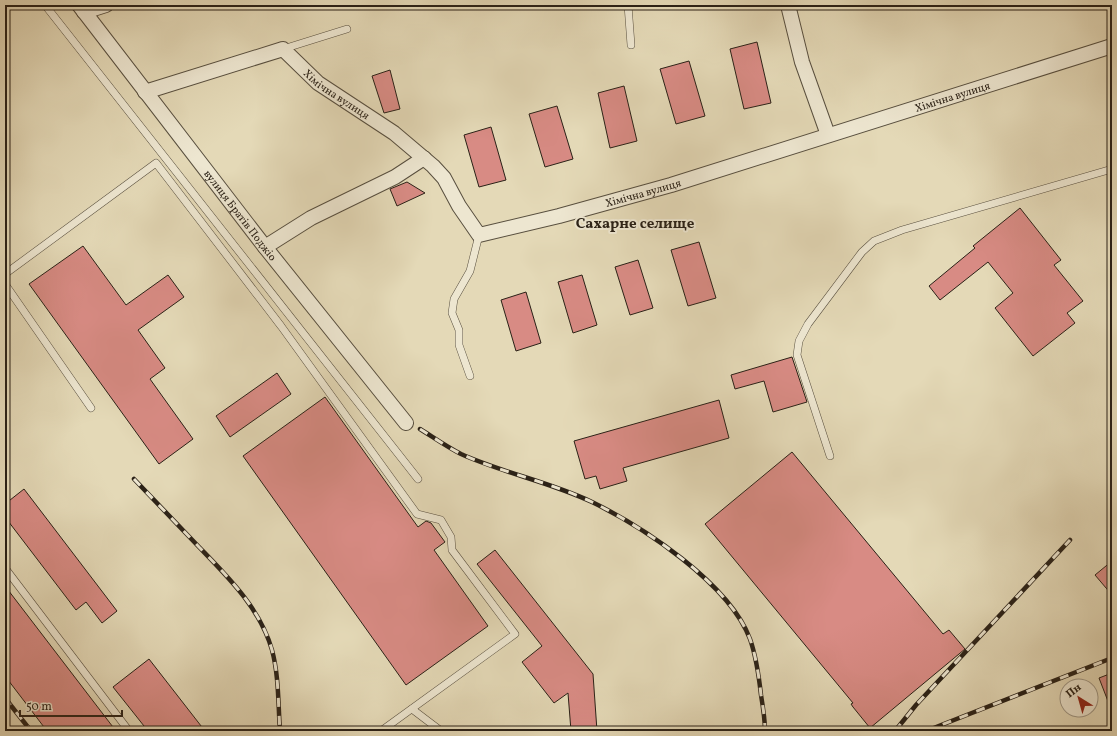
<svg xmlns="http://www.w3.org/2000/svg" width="1117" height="736" viewBox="0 0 1117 736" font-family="Vollkorn,serif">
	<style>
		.building { fill: #d88b84; stroke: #2a2117 }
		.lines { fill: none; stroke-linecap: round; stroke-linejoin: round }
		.service-casing { stroke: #584f3f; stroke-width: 8 }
		.minor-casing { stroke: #584f3f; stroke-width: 16 }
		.service { stroke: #ede6d0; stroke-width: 7 }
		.minor { stroke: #ede6d0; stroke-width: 14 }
		.rail-casing { stroke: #2a2117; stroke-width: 4.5 }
		.rail { stroke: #ede6d0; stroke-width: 3; stroke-dasharray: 9; stroke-linecap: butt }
		.labels { text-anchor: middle; stroke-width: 4; stroke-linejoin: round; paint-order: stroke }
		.street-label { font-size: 11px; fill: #2a2117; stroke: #ede6d0 }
		.district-label { font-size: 15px; font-weight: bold; fill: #2a2117; stroke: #ede6d0 }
	</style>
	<rect width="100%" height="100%" fill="#e4d9b7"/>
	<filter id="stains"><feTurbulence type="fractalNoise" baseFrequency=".005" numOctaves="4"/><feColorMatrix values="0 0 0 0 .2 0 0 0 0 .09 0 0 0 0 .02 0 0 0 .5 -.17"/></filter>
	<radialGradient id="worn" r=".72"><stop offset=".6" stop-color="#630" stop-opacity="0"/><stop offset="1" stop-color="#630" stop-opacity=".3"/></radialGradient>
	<g class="building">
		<polygon points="757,42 771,103 744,109 730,49"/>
		<polygon points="689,61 705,116 676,124 660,69"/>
		<polygon points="390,70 400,109 384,113 372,76"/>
		<polygon points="624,86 637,141 610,148 598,93"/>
		<polygon points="557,106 573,159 545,167 529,114"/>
		<polygon points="491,127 506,180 479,187 464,135"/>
		<polygon points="407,182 425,193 397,206 390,189"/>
		<polygon points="1020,208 1061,260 1054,265 1083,301 1067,313 1075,323 1033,356 995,308 1013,293 988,262 940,300 929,286 975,248 973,246"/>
		<polygon points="699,242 716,298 688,306 671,250"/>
		<polygon points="83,246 126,305 168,275 184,297 138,330 165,368 150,379 193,439 159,464 29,284"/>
		<polygon points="638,260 653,308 630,315 615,267"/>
		<polygon points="582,275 597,325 573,333 558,282"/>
		<polygon points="526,292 541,343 516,351 501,300"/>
		<polygon points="792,357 807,402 773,412 764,381 735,389 731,375"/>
		<polygon points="277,373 291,394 230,437 216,416"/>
		<polygon points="325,397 418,527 426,521 431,523 445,542 434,550 488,626 406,685 243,456"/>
		<polygon points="719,400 729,438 623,468 627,481 600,489 596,476 585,479 574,441"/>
		<polygon points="792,452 943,634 949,630 965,649 870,728 853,707 851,704 853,703 705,524"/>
		<polygon points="24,489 117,611 102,623 86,602 76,610 5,517 5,504"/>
		<polygon points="495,550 593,674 597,731 571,731 568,693 554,703 522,662 542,646 477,564"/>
		<polygon points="1112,561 1112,595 1095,575"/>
		<polygon points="5,586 116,731 47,731 5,676"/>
		<polygon points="149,659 205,731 148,731 113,687"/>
		<polygon points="1112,673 1112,709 1111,709 1099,678"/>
	</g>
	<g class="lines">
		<defs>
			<g id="service">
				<polyline points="45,5 418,479"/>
				<polyline points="628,5 631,45"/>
				<polyline points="283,49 347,29"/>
				<polyline points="5,274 156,163 281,326 417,514 441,520 451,537 452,550 515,634 381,731"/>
				<polyline points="5,284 91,408"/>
				<polyline points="470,376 459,345 459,330 452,313 454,299 470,271 479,235"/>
				<polyline points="830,456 797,355 799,341 808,324 862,252 874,241 902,230 1112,169"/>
				<polyline points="5,568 129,731"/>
				<polyline points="412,709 441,731"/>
			</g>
			<g id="minor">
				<path id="s1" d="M79,5L265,247L406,423"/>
				<polyline points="788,5 802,62 828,135"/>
				<polyline points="84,12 106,5"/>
				<path id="s2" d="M145,92L283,49L318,83L394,133L433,166L444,178L459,206L479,235L559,216L671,185L1112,46"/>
				<polyline points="265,247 311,218 395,177 424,158"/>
			</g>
		</defs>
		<use href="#service" class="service-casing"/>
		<use href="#minor" class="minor-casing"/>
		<use href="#service" class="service"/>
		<use href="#minor" class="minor"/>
		<defs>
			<g id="rail">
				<path d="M420,429C433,437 447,447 461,454C503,473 550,482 592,502C643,527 729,583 750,639C756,656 759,677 761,695C763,707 765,719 765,731"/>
				<path d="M134,479C155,501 177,524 199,547C228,577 260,608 272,650C279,676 278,704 280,731"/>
				<polyline points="5,698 31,731"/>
				<polyline points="895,731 916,705 1070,540"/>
				<polyline points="926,731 1112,658"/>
			</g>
		</defs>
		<use href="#rail" class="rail-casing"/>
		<use href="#rail" class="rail"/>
	</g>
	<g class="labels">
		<g class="street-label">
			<text dy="4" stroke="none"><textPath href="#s2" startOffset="215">Хімічна вулиця</textPath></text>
			<text dy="4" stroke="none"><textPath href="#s2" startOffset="912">Хімічна вулиця</textPath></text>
			<text dy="4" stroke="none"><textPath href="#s2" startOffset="588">Хімічна вулиця</textPath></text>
			<text dy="4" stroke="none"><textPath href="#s1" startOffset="265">вулиця Братів Поджіо</textPath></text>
		</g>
		<g class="district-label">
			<text x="635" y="228">Сахарне селище</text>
		</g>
	</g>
	<rect width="1117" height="736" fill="none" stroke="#e4d9b7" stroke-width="20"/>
	<rect x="6" y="6" width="1105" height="724" fill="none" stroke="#2a2117" stroke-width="2"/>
	<rect x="10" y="10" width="1097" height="716" fill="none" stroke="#2a2117"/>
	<g transform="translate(1079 698) rotate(323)"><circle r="19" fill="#ede6d0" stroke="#9f9786"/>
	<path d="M0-3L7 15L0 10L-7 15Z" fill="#8f2418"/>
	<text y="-6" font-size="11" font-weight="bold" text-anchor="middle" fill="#2a2117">Пн</text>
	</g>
	<path d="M20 710v6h102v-6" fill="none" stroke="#2a2117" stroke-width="2"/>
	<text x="26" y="710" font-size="12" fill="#2a2117" stroke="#ede6d0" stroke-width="3" paint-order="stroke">50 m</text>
	<rect width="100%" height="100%" filter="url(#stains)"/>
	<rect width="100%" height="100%" fill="url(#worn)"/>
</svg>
